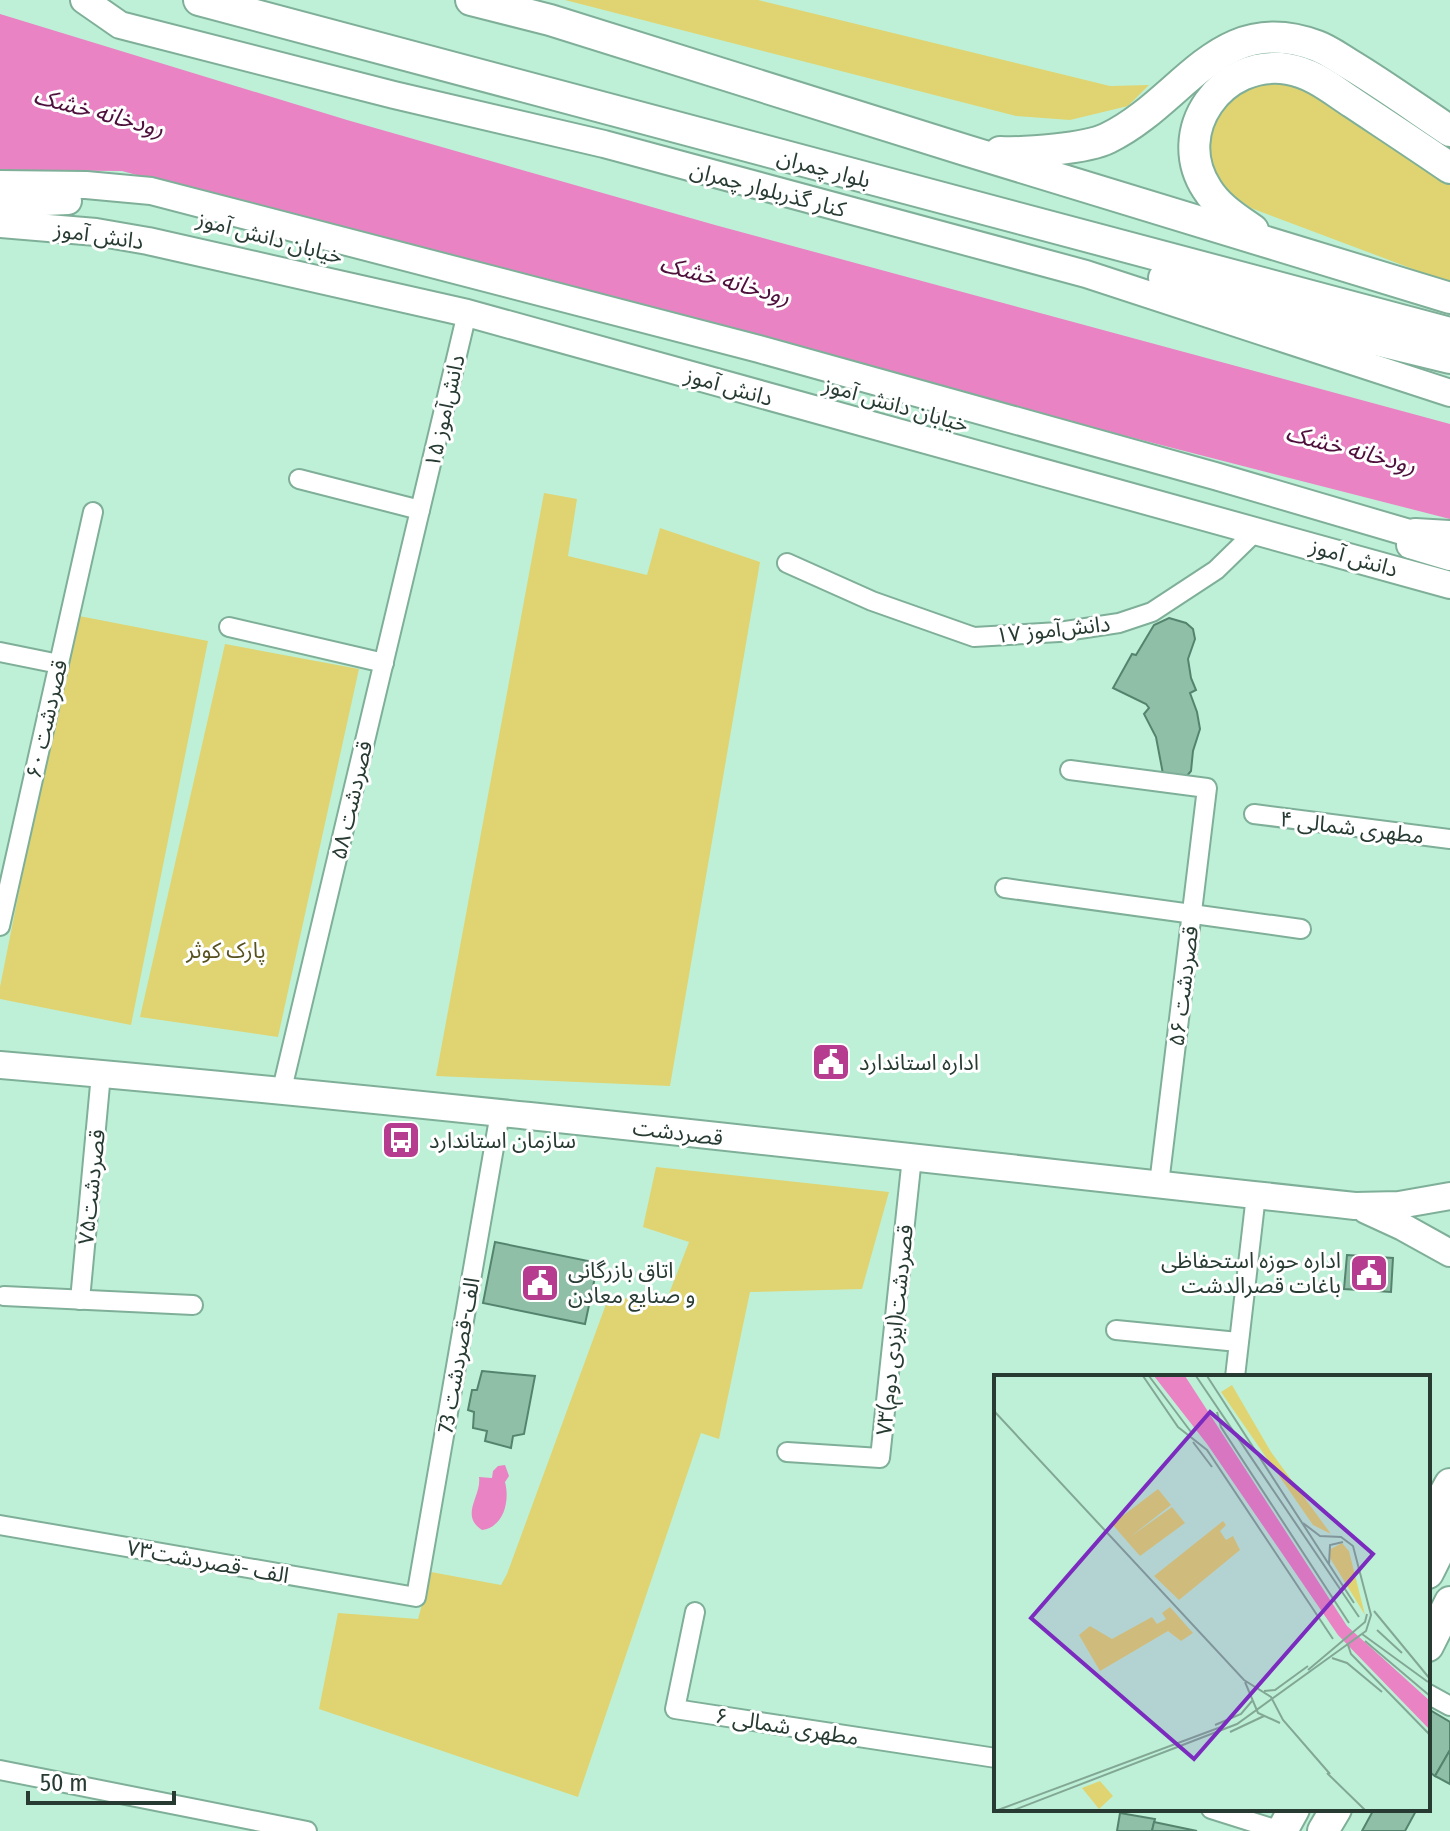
<svg xmlns="http://www.w3.org/2000/svg" width="1450" height="1831" viewBox="0 0 1450 1831" font-family="'Fira Sans Condensed','Noto Sans Arabic',sans-serif">
	<style>
		.green { fill: #dfd471 }
		.water { fill: #e983c3 }
		.building { fill: #8fbfa7; stroke: #55846e; stroke-width: 2 }
		.lines { fill: none; stroke-linecap: round; stroke-linejoin: round }
		.street-casing { stroke: #7faf98; stroke-width: 22 }
		.secondary-casing { stroke: #7faf98; stroke-width: 30 }
		.primary-casing { stroke: #7faf98; stroke-width: 34 }
		.street { stroke: #fff; stroke-width: 18 }
		.secondary { stroke: #fff; stroke-width: 26 }
		.primary { stroke: #fff; stroke-width: 30 }
		.labels { text-anchor: middle; stroke-width: 6; stroke-linejoin: round; paint-order: stroke }
		.street-label { font-size: 22px; fill: #273b32; stroke: #fff }
		.park-label { font-size: 22px; fill: #585220; stroke: #fff }
		.poi-label { font-size: 22px; fill: #273b32; stroke: #fff; text-anchor: start }
		.water-label { font-size: 24px; font-style: italic; fill: #4f103c; stroke: #fff }
		.inset-road { fill: none; stroke: #82a895; stroke-width: 2 }
		.view { fill: #7b2cbf; fill-opacity: 0.15; stroke: #7b2cbf; stroke-width: 4 }
		.inset-edge { fill: none; stroke: #273b32; stroke-width: 4 }
	</style>
	<rect width="100%" height="100%" fill="#bef0d7"/>
	<g class="green">
		<polygon points="565,0 758,0 1110,86 1149,85 1128,106 1070,120 1016,116"/>
		<polygon points="1292,81 1450,182 1450,283 1251,208 1224,189 1212,170 1207,147 1216,115 1247,82"/>
		<polygon points="544,493 577,499 568,556 647,575 660,528 760,562 670,1086 436,1076"/>
		<polygon points="74,615 208,641 131,1025 0,999 0,987"/>
		<polygon points="225,644 359,669 278,1037 140,1017"/>
		<polygon points="656,1167 889,1192 862,1289 750,1292 719,1439 701,1433 578,1797 319,1709 338,1613 418,1619 431,1572 501,1585 507,1574 609,1296 665,1304 689,1242 643,1227"/>
	</g>
	<g class="water">
		<polygon points="0,14 347,120 715,225 1450,424 1450,519 607,303 122,171 0,170"/>
		<path d="M505,1465L509,1476L505,1482C510,1501 504,1527 482,1530C459,1515 482,1496 479,1477L492,1478L493,1471L498,1466Z"/>
	</g>
	<g class="building">
		<polygon points="1169,618 1186,623 1193,629 1195,639 1188,659 1191,678 1196,690 1190,693 1197,712 1200,729 1193,751 1191,771 1186,777 1163,774 1156,737 1144,714 1149,708 1146,704 1113,688 1132,654 1136,655 1154,625"/>
		<polygon points="495,1242 598,1263 585,1324 483,1303"/>
		<polygon points="1347,1255 1393,1258 1391,1292 1344,1289"/>
		<polygon points="482,1371 535,1376 524,1434 513,1436 511,1448 485,1441 487,1431 473,1428 474,1412 468,1410 472,1390 477,1390"/>
		<polygon points="1430,1710 1450,1722 1450,1750 1435,1776 1428,1771"/>
		<polygon points="1450,1750 1450,1784 1435,1776"/>
		<polygon points="1374,1809 1417,1809 1405,1831 1362,1831"/>
		<polygon points="1120,1813 1155,1819 1152,1831 1117,1831"/>
		<polygon points="1154,1822 1197,1831 1152,1831"/>
	</g>
	<g class="lines">
		<defs>
			<g id="street">
				<polyline points="299,479 420,510"/>
				<polyline points="787,563 872,601 974,637 1059,632 1119,623 1152,612 1216,570 1255,532"/>
				<polyline points="229,627 384,663"/>
				<polyline points="0,652 59,664"/>
				<polyline points="1070,770 1207,788 1159,1184"/>
				<polyline points="1254,814 1450,839"/>
				<polyline points="1005,888 1301,929"/>
				<polyline points="0,926 93,512"/>
				<polyline points="282,1089 467,313"/>
				<polyline points="4,1296 193,1305"/>
				<polyline points="80,1300 101,1074"/>
				<polyline points="1116,1330 1238,1342"/>
				<polyline points="1235,1377 1256,1195"/>
				<polyline points="787,1452 880,1458 912,1157"/>
				<polyline points="0,1525 416,1597 500,1113"/>
				<polyline points="695,1612 675,1709 996,1758"/>
				<polyline points="1428,1694 1450,1706"/>
				<polyline points="0,1770 307,1831"/>
				<polyline points="1211,1809 1281,1831"/>
			</g>
			<g id="secondary">
				<polyline points="84,0 120,25 394,95 604,144 1086,274 1450,393"/>
				<polyline points="0,184 86,185 151,191 759,349 1215,476 1433,540"/>
				<polyline points="0,204 68,201"/>
				<polyline points="0,224 96,232 148,241 467,313 1450,585"/>
				<polyline points="1410,545 1450,557"/>
				<path d="M0,1065C453,1104 904,1157 1355,1206L1399,1205L1450,1196"/>
				<polyline points="1366,1210 1403,1227 1450,1253"/>
			</g>
			<g id="primary">
				<polyline points="199,0 1450,333"/>
				<polyline points="471,0 550,20 965,150 1450,298"/>
				<path d="M1000,152C1025,153 1086,149 1108,138C1184,101 1219,9 1317,46C1328,50 1339,58 1349,64C1384,85 1417,109 1450,131"/>
				<path d="M1253,230C1236,218 1218,207 1207,189C1169,131 1222,58 1288,69C1313,73 1333,90 1353,103C1386,125 1418,146 1450,168"/>
				<polyline points="1164,278 1380,341 1450,358"/>
				<polyline points="1415,534 1450,536"/>
				<polyline points="1428,1524 1450,1484"/>
				<polyline points="1428,1573 1450,1529"/>
				<polyline points="1428,1646 1450,1602"/>
				<polyline points="1282,1831 1294,1809"/>
				<polyline points="1323,1831 1336,1809"/>
			</g>
		</defs>
		<use href="#street" class="street-casing"/>
		<use href="#secondary" class="secondary-casing"/>
		<use href="#primary" class="primary-casing"/>
		<use href="#street" class="street"/>
		<use href="#secondary" class="secondary"/>
		<use href="#primary" class="primary"/>
	</g>
	<defs>
		<symbol id="civic-square" viewBox="-11 -11 22 22"><rect x="-9" y="-9" width="18" height="18" rx="4" fill="#b63c8f" stroke="#fff"/><path d="M-.6-6.5H3V-4.5H.6V-3L4-1V1h2V6H-6V1h2V-1L-.6-3ZM-1.2 2.5V6h2.4V2.5Z" fill="#fff"/></symbol>
		<symbol id="bus-square" viewBox="-11 -11 22 22"><rect x="-9" y="-9" width="18" height="18" rx="4" fill="#b63c8f" stroke="#fff"/><path d="M-5-6H5V4H4V6H2V4H-2V6H-4V4H-5ZM-3.5-4V0h7V-4ZM-3.5 1.2v1.5H-2V1.2ZM2 1.2v1.5H3.5V1.2Z" fill="#fff"/></symbol>
	</defs>
	<g fill-rule="evenodd">
		<use href="#civic-square" x="809" y="1040" width="44" height="44"/>
		<use href="#bus-square" x="379" y="1118" width="44" height="44"/>
		<use href="#civic-square" x="1347" y="1251" width="44" height="44"/>
		<use href="#civic-square" x="518" y="1261" width="44" height="44"/>
	</g>
	<g class="labels">
		<g class="street-label">
			<text transform="translate(824 168) rotate(15)" y="8">بلوار چمران</text>
			<text transform="translate(768 189) rotate(15)" y="8">کنار گذربلوار چمران</text>
			<text transform="translate(99 235) rotate(8)" y="8">دانش آموز</text>
			<text transform="translate(270 237) rotate(15)" y="8">خیابان دانش آموز</text>
			<text transform="translate(729 386) rotate(16)" y="8">دانش آموز</text>
			<text transform="translate(896 404) rotate(16)" y="8">خیابان دانش آموز</text>
			<text transform="translate(444 411) rotate(-77)" y="8">دانش‌آموز ۱۵</text>
			<text transform="translate(1354 557) rotate(16)" y="8">دانش آموز</text>
			<text transform="translate(1053 629) rotate(-6)" y="8">دانش‌آموز ۱۷</text>
			<text transform="translate(46 719) rotate(-77)" y="8">۶۰ قصردشت</text>
			<text transform="translate(351 800) rotate(-77)" y="8">قصردشت ۵۸</text>
			<text transform="translate(1352 827) rotate(7)" y="8">۴ مطهری شمالی</text>
			<text transform="translate(1183 986) rotate(-83)" y="8">۵۶ قصردشت</text>
			<text transform="translate(678 1132) rotate(7)" y="8">قصردشت</text>
			<text transform="translate(91 1187) rotate(-84)" y="8">قصردشت۷۵</text>
			<text transform="translate(894 1330) rotate(-84)" y="8">۷۳قصردشت(ایزدی دوم)</text>
			<text transform="translate(458 1355) rotate(-80)" y="8">73 الف-قصردشت</text>
			<text transform="translate(208 1561) rotate(10)" y="8">الف -قصردشت۷۳</text>
			<text transform="translate(787 1726) rotate(9)" y="8">۶ مطهری شمالی</text>
		</g>
		<g class="park-label">
			<text x="226" y="958">پارک کوثر</text>
		</g>
		<g class="poi-label">
			<text x="859" y="1070">اداره استاندارد</text>
			<text x="429" y="1148">سازمان استاندارد</text>
			<text x="1341" y="1268" text-anchor="end">اداره حوزه استحفاظی<tspan x="1341" dy="25">باغات قصرالدشت</tspan></text>
			<text x="568" y="1278">اتاق بازرگانی<tspan x="568" dy="25">و صنایع معادن</tspan></text>
		</g>
		<g class="water-label">
			<text transform="translate(99 112) rotate(15)" y="8">رودخانه خشک</text>
			<text transform="translate(725 280) rotate(15)" y="8">رودخانه خشک</text>
			<text transform="translate(1351 449) rotate(15)" y="8">رودخانه خشک</text>
		</g>
	</g>
	<g transform="translate(994 1375)">
		<rect width="436" height="436" fill="#bef0d7"/>
		<path d="M238,10L277,77L337,159L319,150L227,17ZM164,114L177,130L136,162L178,132L191,148L146,181L118,149ZM229,146L232,150L226,156L232,165L239,161L246,175L185,225L160,201ZM348,168L355,176L371,240L336,183L335,175ZM176,232L199,258L187,266L174,256L106,296L85,260L96,251L118,264L158,242L163,249L172,244L168,238ZM106,406L119,421L105,434L88,413Z" fill="#dfd471"/>
		<path d="M160,1H191L353,251L436,326V355L344,260L213,69Z" fill="#e983c3"/>
		<path class="inset-road" d="M149,1L184,52L213,75L339,264M155,1L197,57M202,1L365,242M213,1L360,228M0,36L250,305L277,322L289,345L336,399M223,37L227,52L355,248M199,67L218,92M335,189L336,170L349,167M380,236L436,304M383,255L408,278M368,259L434,307M371,266L436,321M354,270L357,279L436,360M338,283L353,288L388,317M314,295L371,247L373,239M251,307L264,338L286,348M270,316L281,315L314,291M221,350L247,339L258,326M236,357L270,341M333,398L371,435M4,435L227,352M20,435L243,349L372,256L377,240L359,171L347,162L326,161L309,148"/>
		<path class="view" d="M216,37L379,179L200,384L37,243Z"/>
		<rect width="436" height="436" class="inset-edge"/>
	</g>
	<path d="M28 1791v12h146v-12" fill="none" stroke="#273b32" stroke-width="4"/>
	<text x="40" y="1791" font-size="24" fill="#273b32" stroke="#ffffff" stroke-width="6" paint-order="stroke">50 m</text>
</svg>
